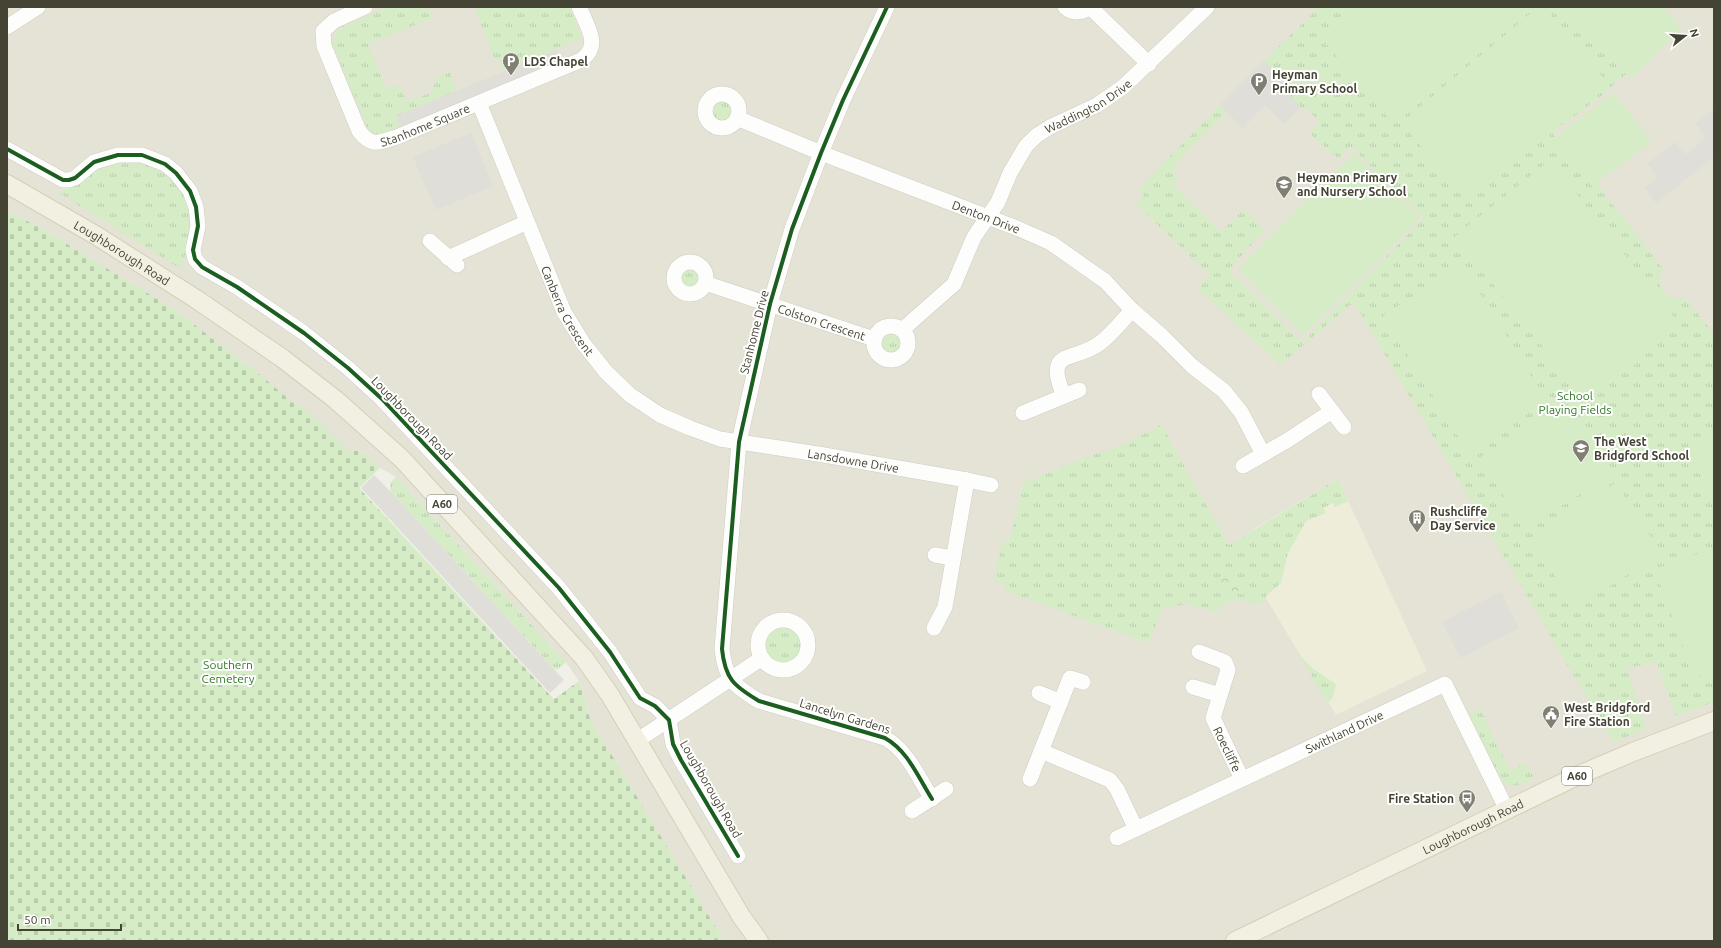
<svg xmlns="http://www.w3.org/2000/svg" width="1721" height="948" font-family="Ubuntu,sans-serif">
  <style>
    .residential { fill: #e4e3d5 }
    .education { fill: #eeedd9 }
    .grass { fill: url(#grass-tufts) }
    .forest { fill: url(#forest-crowns) }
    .cemetery { fill: url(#cemetery-stones) }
    .pitch { fill: #d5ecc6 }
    .parking { fill: #dfded8 }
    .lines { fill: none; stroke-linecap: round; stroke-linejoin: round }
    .minor-casing { stroke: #cecdc6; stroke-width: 16 }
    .major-casing { stroke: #d3d1b4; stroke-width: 20 }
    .minor { stroke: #fdfdfc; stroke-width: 15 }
    .major { stroke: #f1f0e2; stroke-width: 18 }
    .cycleway-casing { stroke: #fff; stroke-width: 6 }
    .cycleway { stroke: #1b5e20; stroke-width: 4 }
    .labels { text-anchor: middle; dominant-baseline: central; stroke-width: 4; stroke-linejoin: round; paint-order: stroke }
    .shield { fill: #fff; stroke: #7d7b71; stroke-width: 1 }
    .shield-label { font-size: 11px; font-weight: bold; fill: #454334 }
    .poi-label { font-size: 12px; font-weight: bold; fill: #454334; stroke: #fff; text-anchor: start }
    .street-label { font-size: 12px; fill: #454334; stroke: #fff }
    .park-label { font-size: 12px; fill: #317925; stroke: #fff }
  </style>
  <defs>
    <pattern id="grass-tufts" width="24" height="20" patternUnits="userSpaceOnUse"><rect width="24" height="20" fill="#d5ecc6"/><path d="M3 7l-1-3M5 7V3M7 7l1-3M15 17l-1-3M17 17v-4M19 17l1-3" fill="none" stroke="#b8ccab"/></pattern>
    <pattern id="forest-crowns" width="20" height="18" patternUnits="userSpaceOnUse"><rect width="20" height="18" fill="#d5ecc6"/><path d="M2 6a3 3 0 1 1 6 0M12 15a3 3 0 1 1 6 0" fill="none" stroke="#b8ccab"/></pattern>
    <pattern id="cemetery-stones" width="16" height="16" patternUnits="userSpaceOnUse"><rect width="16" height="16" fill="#d5ecc6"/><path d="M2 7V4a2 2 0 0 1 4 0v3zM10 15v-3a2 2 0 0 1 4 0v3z" fill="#b8ccab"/></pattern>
  </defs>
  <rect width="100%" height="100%" fill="#f0efe8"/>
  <!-- residential -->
  <path class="residential" d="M7,7H1714V941H724L590,719L581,684L566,662L396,477L380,468L363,452L349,451L289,437L277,389L264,378L175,310L39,227L7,211Z"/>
  <!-- education -->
  <path class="education" d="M1338,479L1427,671L1336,715L1266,598L1252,530Z"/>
  <!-- grass -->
  <path class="grass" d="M388,7H428L432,18L368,44L386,89L400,84L406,102L431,93L438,76L450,72L456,91L396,116L400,126L375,136L367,127L332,43L339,28Z
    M474,7H569L582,38L502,70L498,59L494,58Z
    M1319,7H1559L1626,74L1611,87L1609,90L1552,133L1592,186L1596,183L1663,269C1654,289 1665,301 1685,298L1714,334V702L1676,716L1657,662L1627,668L1646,729L1613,742L1355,304L1350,305L1280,365L1198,289L1210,275L1136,204L1144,196L1138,190L1220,105L1227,112L1186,152L1175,166V174L1180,178L1173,185L1221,232L1244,209L1265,230L1228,270L1302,342L1424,218L1350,146L1339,159L1309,133L1320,122L1305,107L1303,109L1285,91L1290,86L1264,61Z
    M710 111a12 12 0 1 1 24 0a12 12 0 1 1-24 0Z
    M120,161C133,161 146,161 157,166C177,174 192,200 192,221C192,237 185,254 181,269L59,193L103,165Z
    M680 278a10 10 0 1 1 20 0a10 10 0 1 1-20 0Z
    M880 343a11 11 0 1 1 22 0a11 11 0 1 1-22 0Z
    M1161,425L1229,545L1338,479L1348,501L1334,507L1333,503L1323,508L1326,513L1306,521L1288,553L1281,583L1266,596V598L1260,605L1234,599L1224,604L1216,612L1186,604L1162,609L1149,643L1005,591L1006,585L994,581L1002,541L1009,542L1024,482L1029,481L1081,459L1120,446Z
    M396,477L566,662L558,669H554L391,492L390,483Z
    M764 645a19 19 0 1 1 38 0a19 19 0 1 1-38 0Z
    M1298,653L1312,668L1336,684L1333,698L1327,703Z
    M1480,708L1510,771L1526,763L1534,778C1518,785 1513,791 1499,778L1469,714Z"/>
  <!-- forest -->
  <path class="forest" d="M1224,571L1245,593L1243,595L1217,585Z"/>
  <!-- cemetery -->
  <path class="cemetery" d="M7,211L39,227L175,310L264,378L299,408L301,405L349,451C365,449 369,458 380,468L359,488L549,694L554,699L579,681L581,684L590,719L724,941H7Z"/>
  <!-- pitch -->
  <path class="pitch" d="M1364,7H1522L1389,119L1324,41Z
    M1538,7H1544L1605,80L1465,198L1401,123Z
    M1559,7H1663L1682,27L1631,79Z
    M1614,93L1651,142L1592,186L1555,137Z
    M1354,153L1420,218L1303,335L1238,269Z
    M1550,160L1677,321L1636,354L1641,360L1628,370L1622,363L1582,396L1455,236Z
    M1463,266L1547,402L1467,451L1383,315Z
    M1566,403L1612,474L1525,529L1479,458Z
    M1714,439V511L1690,447Z
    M1616,483L1661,553L1576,608L1530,538Z
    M1714,548V671L1694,678L1655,569Z"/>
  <!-- parking -->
  <path class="parking" d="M556,50L561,62L400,127L396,116Z
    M1264,61L1290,86L1285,91L1301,107L1284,124L1265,105L1243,128L1220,105Z
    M1713,109L1714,157L1656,203L1645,188L1658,178L1647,164L1675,142L1685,155L1706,138L1695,124Z
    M471,133L493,186L436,210L413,157Z
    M374,475L391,492L564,680L550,693L361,488Z
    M1501,592L1519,628L1460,658L1442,622Z"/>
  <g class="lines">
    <!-- minor casing -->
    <g class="minor-casing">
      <g id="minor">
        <path id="s1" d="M365,7L334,21L323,31L324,46L359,131C372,148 379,142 397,137L581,60C602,46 587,26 579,7"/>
        <path d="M887,7L843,100L821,153L792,229L770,304L739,442L722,649C725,679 734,686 759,701L885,738C908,751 918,777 932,799"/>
        <path d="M1065,7C1073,14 1082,13 1090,7"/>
        <path d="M1090,7L1149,64"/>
        <path d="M7,27L38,7"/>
        <circle cx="722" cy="111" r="17"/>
        <path id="s2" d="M479,103L564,312L583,343L606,372L630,395L660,415L690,428L720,439L824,455L967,480L945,607L934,628"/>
        <path id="s3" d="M737,118L821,153L1019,229L1051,243L1105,281L1132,310L1162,336L1192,366L1224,391L1241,412L1263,454"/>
        <path d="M7,149L63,180H69L75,178L94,162L118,155H142L165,164L176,173L190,191L196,207L198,226L193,250L195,259L202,267L237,287L304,333L348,368L382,399L559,588L610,652L640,698L655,706L669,720L673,744L681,760L738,856"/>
        <path d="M430,241L457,265"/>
        <path d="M448,258L527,222"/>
        <circle cx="690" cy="278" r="16"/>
        <path id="s4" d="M705,283L874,339"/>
        <circle cx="891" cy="343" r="17"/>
        <path id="s5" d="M902,330L954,284L974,237L998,202L1010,173L1026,146L1036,136L1050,127L1097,105L1123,87L1207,7"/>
        <path d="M1319,394L1344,427"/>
        <path d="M1064,396C1043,347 1074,363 1100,343C1112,334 1122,321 1132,310"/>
        <path d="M1023,413L1079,390"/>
        <path d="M1243,466L1288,440L1332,411"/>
        <path d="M967,480L991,485"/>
        <path d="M935,555L953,558"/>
        <circle cx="783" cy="645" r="25"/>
        <path id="s6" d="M1199,652L1225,662L1228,670L1213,718L1242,779"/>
        <path d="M1193,687L1220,695"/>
        <path d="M1039,693L1061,702"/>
        <path d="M638,740L762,658"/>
        <path d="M1041,751L1110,780L1117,789L1136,829"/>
        <path d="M1030,779L1070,678L1083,682"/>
        <path d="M912,811L946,789"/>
        <path id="s7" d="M1117,838L1445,684L1507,810"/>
      </g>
    </g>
    <!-- major casing -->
    <g class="major-casing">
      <g id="major">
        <path id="s8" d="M7,184L97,236L196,299L282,358L336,400L402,459L584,658L610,695L741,916L759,941"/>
        <path id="s9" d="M1235,941L1579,775L1633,752L1714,721"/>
      </g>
    </g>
    <!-- minor -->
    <use href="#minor" class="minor"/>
    <!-- major -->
    <use href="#major" class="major"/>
    <!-- cycleway casing -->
    <g class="cycleway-casing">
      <path id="cycleway" d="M887,7L843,100L821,153L792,229L770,304L739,442L722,649C725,679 734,686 759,701L885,738C908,751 918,777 932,799
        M7,149L63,180H69L75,178L94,162L118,155H142L165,164L176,173L190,191L196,207L198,226L193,250L195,259L202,267L237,287L304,333L348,368L382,399L559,588L610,652L640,698L655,706L669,720L673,744L681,760L738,856"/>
    </g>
    <!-- cycleway -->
    <use href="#cycleway" class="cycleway"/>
  </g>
  <!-- icons -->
  <defs>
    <g id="parking-pin" transform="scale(0.9)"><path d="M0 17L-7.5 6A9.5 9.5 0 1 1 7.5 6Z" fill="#817f73" stroke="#fff"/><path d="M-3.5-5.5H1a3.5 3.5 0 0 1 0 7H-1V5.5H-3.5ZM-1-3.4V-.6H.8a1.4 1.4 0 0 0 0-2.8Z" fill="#fff"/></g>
    <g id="school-pin" transform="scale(0.9)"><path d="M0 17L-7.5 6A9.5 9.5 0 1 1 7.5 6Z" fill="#817f73" stroke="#fff"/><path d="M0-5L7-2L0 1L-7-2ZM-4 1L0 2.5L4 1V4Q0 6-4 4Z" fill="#fff"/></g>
    <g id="building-pin" transform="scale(0.9)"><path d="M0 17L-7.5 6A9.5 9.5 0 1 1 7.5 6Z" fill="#817f73" stroke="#fff"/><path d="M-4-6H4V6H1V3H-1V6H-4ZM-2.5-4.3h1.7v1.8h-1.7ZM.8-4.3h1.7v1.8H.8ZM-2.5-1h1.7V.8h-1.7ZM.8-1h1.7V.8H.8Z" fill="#fff"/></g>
    <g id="civic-pin" transform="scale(0.9)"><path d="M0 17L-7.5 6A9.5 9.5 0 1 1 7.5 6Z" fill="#817f73" stroke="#fff"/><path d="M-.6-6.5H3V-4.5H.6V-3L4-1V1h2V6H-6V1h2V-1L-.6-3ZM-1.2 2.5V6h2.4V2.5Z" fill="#fff"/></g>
    <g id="bus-pin" transform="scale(0.9)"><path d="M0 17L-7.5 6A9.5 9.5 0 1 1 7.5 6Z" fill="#817f73" stroke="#fff"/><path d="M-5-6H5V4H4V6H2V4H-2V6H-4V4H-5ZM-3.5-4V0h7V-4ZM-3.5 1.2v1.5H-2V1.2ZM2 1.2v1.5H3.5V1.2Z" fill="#fff"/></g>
  </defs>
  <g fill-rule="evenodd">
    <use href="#parking-pin" x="511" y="61"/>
    <use href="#parking-pin" x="1259" y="81"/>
    <use href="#school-pin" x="1284" y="184"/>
    <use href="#school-pin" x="1581" y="448"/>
    <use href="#building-pin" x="1417" y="518"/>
    <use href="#civic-pin" x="1551" y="714"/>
    <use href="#bus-pin" x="1467" y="798"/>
  </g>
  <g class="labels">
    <!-- shield labels -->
    <g class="shield">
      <rect x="427" y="495" width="30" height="18" rx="3"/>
      <rect x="1562" y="767" width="30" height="18" rx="3"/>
    </g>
    <g class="shield-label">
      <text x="442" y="504">A60</text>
      <text x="1577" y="776">A60</text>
    </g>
    <!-- poi labels -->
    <g class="poi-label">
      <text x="524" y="61">LDS Chapel</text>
      <text x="1272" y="74">Heyman<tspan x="1272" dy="14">Primary School</tspan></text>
      <text x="1297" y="177">Heymann Primary<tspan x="1297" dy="14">and Nursery School</tspan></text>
      <text x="1594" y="441">The West<tspan x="1594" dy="14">Bridgford School</tspan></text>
      <text x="1430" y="511">Rushcliffe<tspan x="1430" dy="14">Day Service</tspan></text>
      <text x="1564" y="707">West Bridgford<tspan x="1564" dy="14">Fire Station</tspan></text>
      <text x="1454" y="798" text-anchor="end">Fire Station</text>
    </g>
    <!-- street labels -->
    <g class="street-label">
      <text stroke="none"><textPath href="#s5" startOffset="300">Waddington Drive</textPath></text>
      <text stroke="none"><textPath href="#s1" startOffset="229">Stanhome Square</textPath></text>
      <text stroke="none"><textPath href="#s3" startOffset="268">Denton Drive</textPath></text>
      <text stroke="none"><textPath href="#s8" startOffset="134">Loughborough Road</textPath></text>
      <text stroke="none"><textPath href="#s2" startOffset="226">Canberra Crescent</textPath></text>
      <text stroke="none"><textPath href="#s4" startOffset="123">Colston Crescent</textPath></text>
      <text transform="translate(754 332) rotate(-76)">Stanhome Drive</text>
      <text transform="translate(412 418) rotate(46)">Loughborough Road</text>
      <text stroke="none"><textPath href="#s2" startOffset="568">Lansdowne Drive</textPath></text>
      <text transform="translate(845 716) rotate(17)">Lancelyn Gardens</text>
      <text stroke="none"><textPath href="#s7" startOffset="251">Swithland Drive</textPath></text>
      <text stroke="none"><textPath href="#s6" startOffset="121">Roecliffe</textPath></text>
      <text transform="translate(711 789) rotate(60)">Loughborough Road</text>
      <text stroke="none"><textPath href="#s9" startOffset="264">Loughborough Road</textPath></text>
    </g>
    <!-- park labels -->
    <g class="park-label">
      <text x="1575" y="395">School<tspan x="1575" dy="14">Playing Fields</tspan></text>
      <text x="228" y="664">Southern<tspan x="228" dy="14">Cemetery</tspan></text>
    </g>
  </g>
  <!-- border -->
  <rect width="1721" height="948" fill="none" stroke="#454334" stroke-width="16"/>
  <!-- north arrow -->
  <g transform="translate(1685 36) rotate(73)" stroke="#ffffff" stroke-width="3" paint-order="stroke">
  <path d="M0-3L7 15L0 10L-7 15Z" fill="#454334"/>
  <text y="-6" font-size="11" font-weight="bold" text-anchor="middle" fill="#454334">N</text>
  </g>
  <!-- scale -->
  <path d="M18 924v6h103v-6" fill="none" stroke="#454334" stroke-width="2"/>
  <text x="24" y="924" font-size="12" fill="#454334" stroke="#ffffff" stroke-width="3" paint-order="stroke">50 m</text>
</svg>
